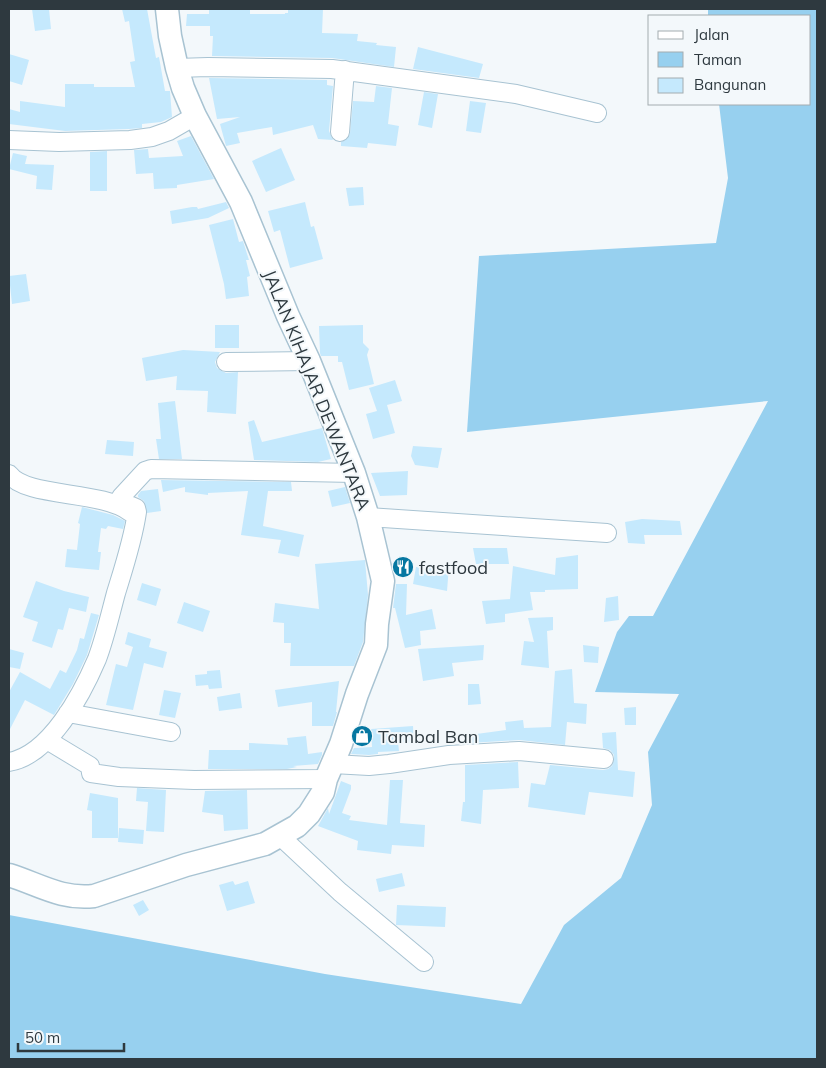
<svg xmlns="http://www.w3.org/2000/svg" width="826" height="1068" font-family="Mulish,sans-serif">
  <style>
    .green { fill: #97d0ef }
    .building { fill: #c5e9fd }
    .lines { fill: none; stroke-linecap: round; stroke-linejoin: round }
    .minor-casing { stroke: #a8c3d2; stroke-width: 20 }
    .major-casing { stroke: #a8c3d2; stroke-width: 25 }
    .minor { stroke: #fff; stroke-width: 18 }
    .major { stroke: #fff; stroke-width: 22 }
    .labels { text-anchor: middle; dominant-baseline: central; stroke-width: 4; stroke-linejoin: round; paint-order: stroke }
    .street-label { font-size: 18px; fill: #2e393f; stroke: #f3f8fb }
    .poi-label { font-size: 18px; fill: #2e393f; stroke: #f3f8fb; text-anchor: start }
  </style>
  <rect width="100%" height="100%" fill="#f3f8fb"/>
  <!-- green -->
  <path class="green" d="M708,9H817V1059H9V915L325,974L521,1004L564,925L621,878L652,805L648,752L679,694L595,692L617,632L629,616H653L768,401L467,432L479,256L716,243L728,178L719,104H810V16H708Z"/>
  <!-- building -->
  <path class="building" d="M32,9H49L51,29L35,31Z
    M122,9H147L156,58L159,57L165,91H170L172,117L161,122L142,124V128L129,129L65,131L9,124V109L20,112V101L65,107V84H94V87H135L130,62L135,61L129,21L125,22Z
    M209,9H250V14H285V13H288V9H323L322,33L358,34L357,41L377,43L376,45L396,47L394,67L332,58L212,56L213,36H210V26H186L187,14H209Z
    M418,47L483,64L479,78L413,69Z
    M9,54L29,60L22,85L9,81Z
    M209,78L327,80V85L333,86L329,131L333,140L318,139L313,125L273,135L272,127L237,133L240,143L226,146L220,124L240,117L217,119Z
    M376,86L392,88L388,124L399,126L396,146L368,143L367,148L341,146V142L348,138L350,133L353,101L374,102Z
    M424,92L438,94L432,128L418,125Z
    M470,101L486,103L481,133L466,131Z
    M191,136L214,179L177,185V188L154,189L153,173L136,174L134,150L148,149L149,158L183,156L177,141Z
    M281,148L295,180L266,192L252,161Z
    M107,151V191H90V152Z
    M13,153L27,156L25,164L54,165L52,190L36,189L37,176L9,169Z
    M363,187L364,205L349,206L346,188Z
    M226,202L229,208L208,218L172,224L170,211L192,207H197L198,209Z
    M305,202L311,227L314,226L323,259L290,268L280,230L274,232L268,211Z
    M233,219L239,242L243,241L249,260H246L250,276L247,277L249,296L226,299L224,284L209,225Z
    M26,274L30,301L12,304L9,276Z
    M215,325H239V348H215Z
    M363,325V343L369,349L367,355L374,384L349,390L342,362H338V356H321L320,353L319,326Z
    M183,350L220,352L215,362L217,368L226,373L238,372L236,414L207,412L208,391L176,390L177,376L146,381L142,358Z
    M395,380L402,401L387,405L395,433L373,439L366,414L377,411L369,388Z
    M175,401L182,459H159L156,439H161L158,403Z
    M254,420L262,442L322,428L331,459L318,462L254,460L248,422Z
    M107,440L134,442L133,456L105,454Z
    M413,446L442,448L438,468L415,465L411,456Z
    M408,471L407,495L380,496L371,473Z
    M161,480L291,482L292,491H268L263,526L304,535L299,557L278,553L281,540L241,535L248,491L208,493V495L185,492V487L163,492Z
    M345,487L350,503L332,507L328,491Z
    M158,489L161,511L147,513L144,501L138,497V495L141,491Z
    M82,507L113,515L125,521L123,529L108,526L106,529L101,528L98,552H101L99,570L65,567L67,549L77,550L80,524L78,523Z
    M642,519L680,521L682,535H644L645,544L628,543L625,522Z
    M473,548H507L509,564H476Z
    M578,555V589L545,590V592H530L533,610L505,614V622L486,624L482,601L510,599L513,566L555,575L556,558Z
    M365,560L368,595L363,642L354,666H290L291,643H284V623L273,622L275,603L319,609L315,564Z
    M449,566L447,591L413,584L416,567Z
    M36,581L64,591L89,597L86,612L69,608L63,630L58,629L52,648L32,641L38,622L23,617Z
    M142,583L161,589L156,606L137,600Z
    M396,584H407L406,615L432,609L436,629L420,631L421,645L405,648L395,608H393Z
    M618,596L619,620L604,622L606,598Z
    M184,602L210,611L203,632L177,623Z
    M91,613L99,615L87,655L73,684L54,715L25,700L9,731V692L20,672L50,689L60,670L66,673L77,650L80,638L84,639Z
    M553,617V630L547,631L549,668L521,665L524,641L534,642L528,618Z
    M128,632L151,639L149,647L167,652L163,668L144,663L133,710L106,705L116,664L127,667L133,647L125,644Z
    M484,645L483,660L452,663L454,676L423,681L418,649Z
    M583,645L599,647L598,663L584,662Z
    M9,649L24,653L20,669L9,667Z
    M572,669L574,703L587,704L586,724L567,722L565,745L519,740L470,743L469,735L506,730L505,722L523,720L524,728L551,727L555,671Z
    M220,670L222,688L209,689L208,685L196,686L195,675L207,674V671Z
    M339,681L336,712H337L333,726H312V702L278,707L275,690Z
    M468,684H479L481,704L468,705Z
    M164,690L181,693L175,718L159,715Z
    M240,693L242,708L219,711L217,697Z
    M636,707V725H625L624,708Z
    M413,726L414,742H398L399,751L378,752V754L369,755L351,754L354,748L372,747L371,729Z
    M616,732L618,770L635,772L633,797L589,792L585,815L528,807L531,783L545,785L550,765L603,770L608,769L612,766L614,760V755L610,750L603,748L602,733Z
    M306,736L308,754L322,752V755L318,764L293,766L297,767L287,769H208L209,750H249V743L288,745L287,738Z
    M518,762L519,788L483,790L481,824L461,821L463,802H465V765Z
    M390,780H403L400,823L425,825L424,847L392,845L391,854L357,850L358,841L318,826L328,808L329,814L341,781L351,785V789L342,813L351,816L349,820L387,825Z
    M137,788L166,790L164,832L146,831L148,802L136,801Z
    M247,790L248,829L224,831L223,815L202,812L205,791Z
    M90,793L118,798V838H92V811L87,810Z
    M119,828L144,830L143,844L118,842Z
    M402,873L405,886L379,892L376,879Z
    M233,881L235,885L248,881L255,903L227,911L219,885Z
    M143,900L149,910L139,916L133,905Z
    M397,905L446,907L445,927L396,925Z"/>
  <g class="lines">
    <!-- minor casing -->
    <g class="minor-casing">
      <path id="minor" d="M177,68L208,67L332,69L516,94L597,113
        M340,132L345,70
        M9,140L59,142L130,140L152,137L169,131L195,116
        M226,362L309,361
        M9,474C26,498 101,490 130,512
        M368,517L607,533
        M68,713L171,732
        M47,740L90,766L91,773L119,777L194,780L326,779
        M9,762C50,755 82,694 97,659C105,638 110,615 116,593C124,567 133,540 137,512L136,508L122,502L121,497L145,471L151,469L354,473
        M333,764L369,766L389,764L449,755L519,751L604,759
        M280,836L340,892L424,962"/>
    </g>
    <!-- major casing -->
    <g class="major-casing">
      <path id="major" d="M9,875C38,884 62,900 94,896L186,865L265,844L297,826L309,814L323,792L326,779L341,744L357,694L376,645L377,624L383,581L368,517L354,473L309,361L288,316L241,202L195,116L183,88L177,68L170,36L167,9"/>
    </g>
    <!-- minor -->
    <use href="#minor" class="minor"/>
    <!-- major -->
    <use href="#major" class="major"/>
  </g>
  <!-- icons -->
  <defs>
    <g id="restaurant-disc" transform="scale(1.125)"><circle r="9.5" fill="#0677a1" stroke="#f3f8fb"/><path d="M-5-6h1v4h1v-4h1v4h1v-4h1v5L-1.5 .5V6h-2V.5L-5-1ZM5-6V6H3V1.5H1.5Q1.5-4 5-6Z" fill="#fff"/></g>
    <g id="shop-disc" transform="scale(1.125)"><circle r="9.5" fill="#0677a1" stroke="#f3f8fb"/><path d="M-5-2.5h2.3a2.7 3.5 0 0 1 5.4 0H5L5.5 6h-11ZM-1.5-2.5h3a1.5 2.3 0 0 0-3 0Z" fill="#fff"/></g>
  </defs>
  <g fill-rule="evenodd">
    <use href="#restaurant-disc" x="403" y="567"/>
    <use href="#shop-disc" x="362" y="736"/>
  </g>
  <g class="labels">
    <!-- street labels -->
    <g class="street-label">
      <text transform="translate(317 390) rotate(68)">JALAN KIHAJAR DEWANTARA</text>
    </g>
    <!-- poi labels -->
    <g class="poi-label">
      <text x="419" y="567">fastfood</text>
      <text x="378" y="736">Tambal Ban</text>
    </g>
  </g>
  <!-- border -->
  <rect width="826" height="1068" fill="none" stroke="#2e393f" stroke-width="20"/>
  <!-- legend -->
  <rect x="648" y="15" width="162" height="90" fill="#f3f8fb" stroke="#a4acb0"/>
  <rect x="658" y="31" width="25" height="8" fill="#ffffff" stroke="#a4acb0"/>
  <text x="694" y="40" font-size="15" fill="#2e393f">Jalan</text>
  <rect x="658" y="52" width="25" height="15" fill="#97d0ef" stroke="#a4acb0"/>
  <text x="694" y="65" font-size="15" fill="#2e393f">Taman</text>
  <rect x="658" y="78" width="25" height="15" fill="#c5e9fd" stroke="#a4acb0"/>
  <text x="694" y="90" font-size="15" fill="#2e393f">Bangunan</text>
  <!-- scale -->
  <path d="M18 1043v8h106v-8" fill="none" stroke="#2e393f" stroke-width="2.5"/>
  <text x="25" y="1043" font-size="15" fill="#2e393f" stroke="#f3f8fb" stroke-width="4" paint-order="stroke">50 m</text>
</svg>
